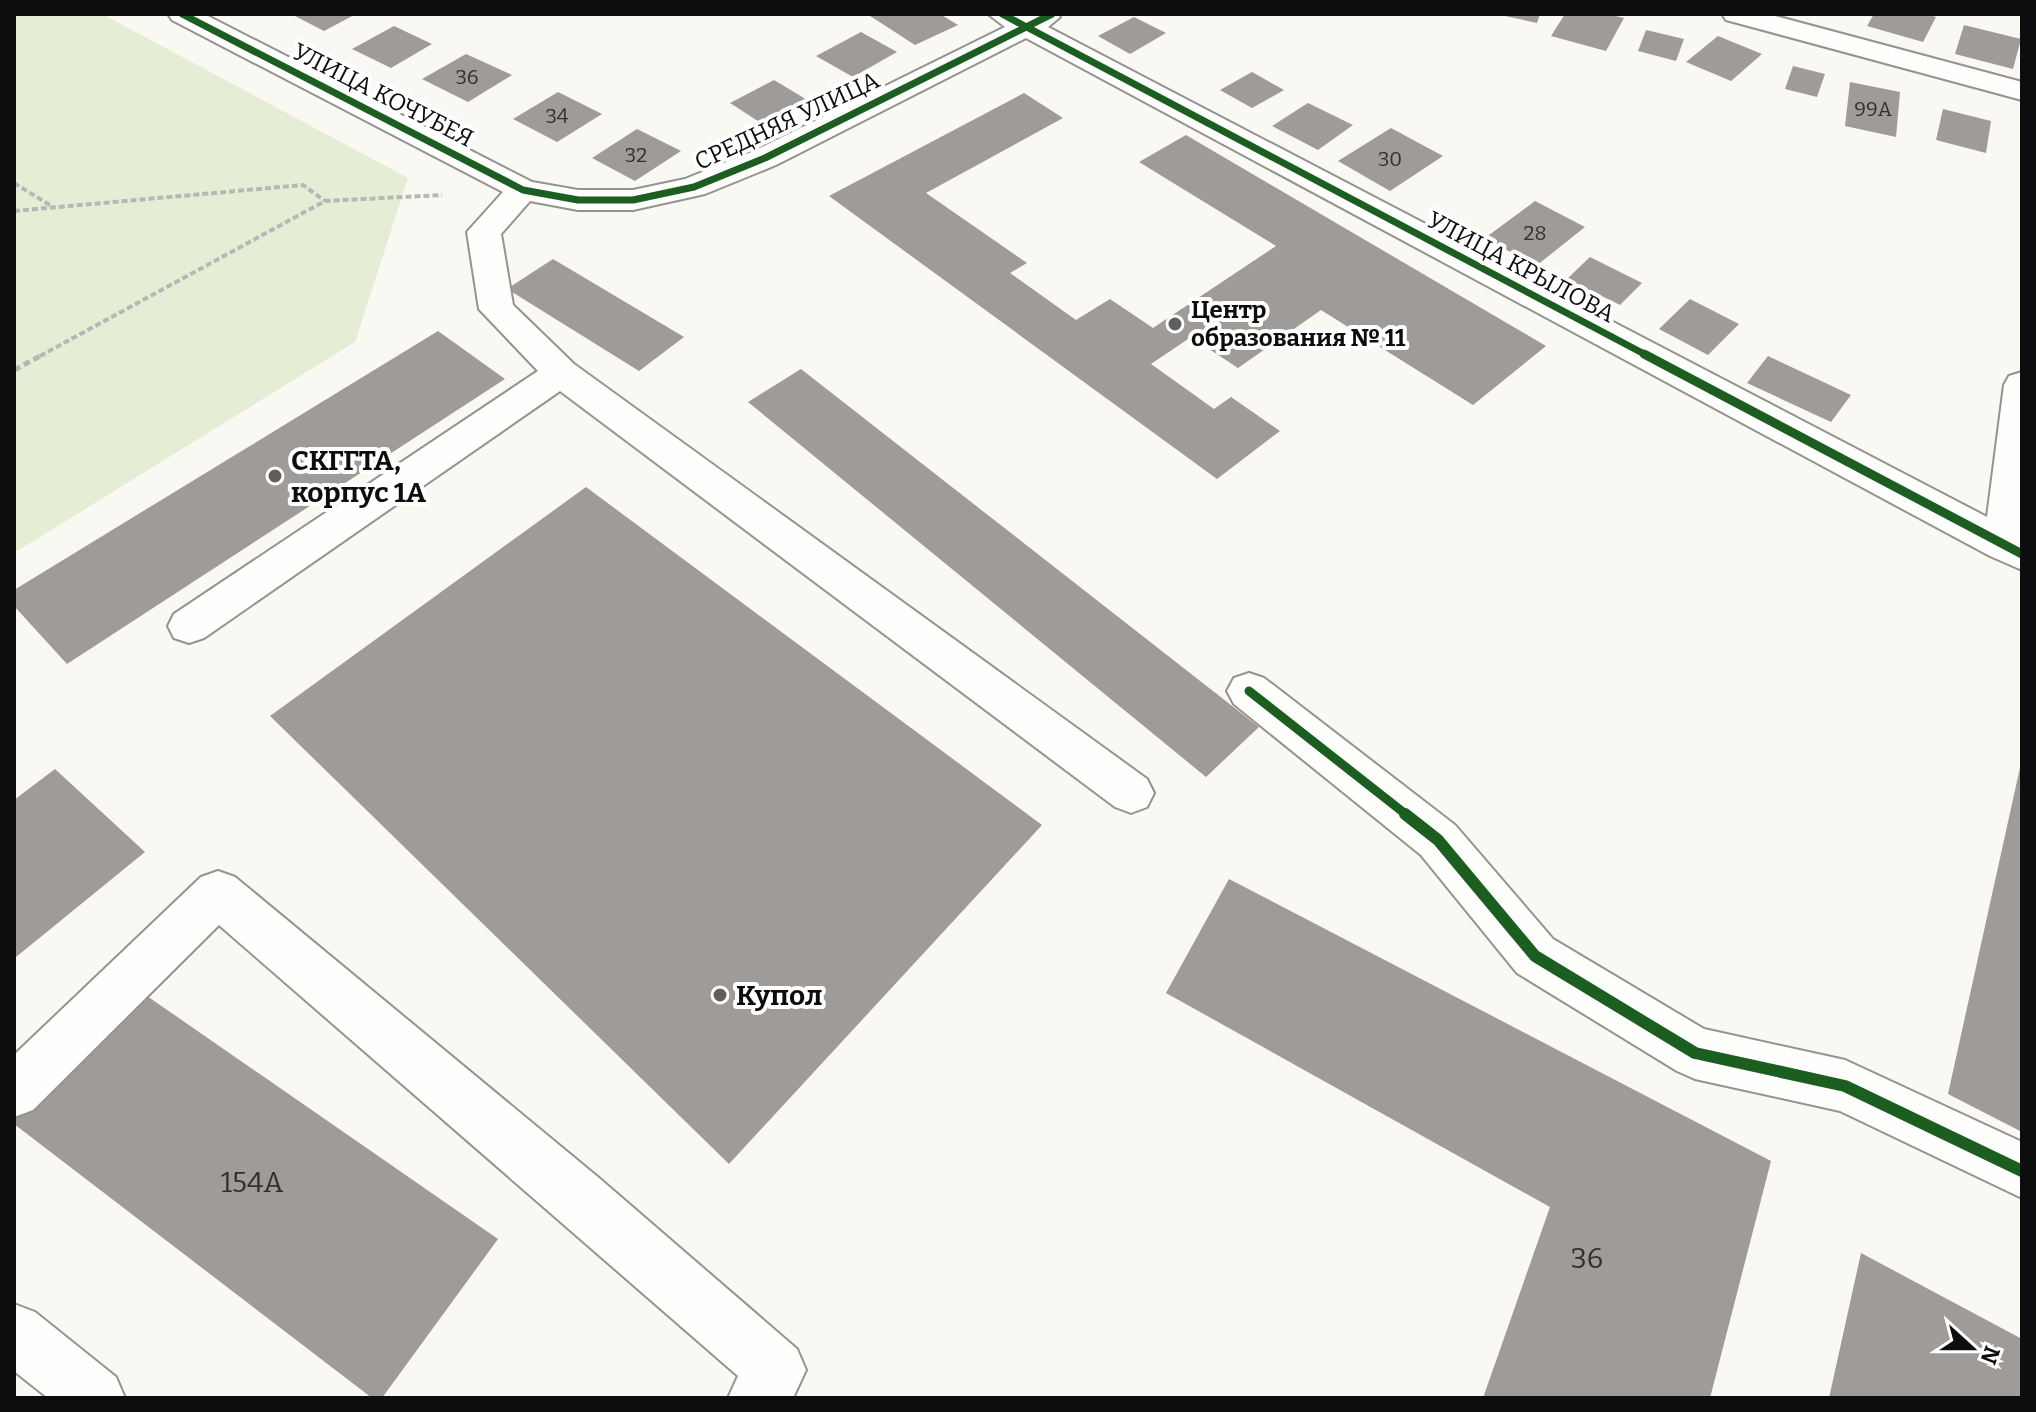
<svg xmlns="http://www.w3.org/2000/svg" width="2036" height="1412" font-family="Bitter,serif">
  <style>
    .green { fill: #e5edd4 }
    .building { fill: #9e9b98 }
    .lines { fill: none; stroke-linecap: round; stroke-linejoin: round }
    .minor-casing { stroke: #949390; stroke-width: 4 }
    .path-far1 { stroke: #b8b7b6; stroke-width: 4; stroke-dasharray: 6 3; stroke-linecap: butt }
    .path { stroke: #b8b7b6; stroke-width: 5; stroke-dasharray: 7 4; stroke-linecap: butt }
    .minor { fill: #fefefd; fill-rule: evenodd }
    .cycleway-far2-casing { stroke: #fff; stroke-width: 11 }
    .cycleway-far1-casing { stroke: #fff; stroke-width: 14 }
    .cycleway-casing { stroke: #fff; stroke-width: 17 }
    .cycleway-far2 { stroke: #1b5e20; stroke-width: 7 }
    .cycleway-far1 { stroke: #1b5e20; stroke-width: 9 }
    .cycleway { stroke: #1b5e20; stroke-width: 12 }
    .poi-dot { fill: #605f5d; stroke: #fff; stroke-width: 3 }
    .labels { text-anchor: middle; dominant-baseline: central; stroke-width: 8; stroke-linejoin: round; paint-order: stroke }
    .far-number-label { font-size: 20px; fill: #313030 }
    .far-street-label { font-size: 24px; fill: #0d0d0d; stroke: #fff }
    .far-poi-label { font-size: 24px; font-weight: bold; fill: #0d0d0d; stroke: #fff; text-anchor: start }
    .poi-label { font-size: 28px; font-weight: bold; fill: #0d0d0d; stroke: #fff; text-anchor: start }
    .near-number-label { font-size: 28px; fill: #313030 }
  </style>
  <rect width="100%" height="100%" fill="#faf8f2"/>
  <!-- green -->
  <path class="green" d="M14,14H102L408,178L355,342L14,553Z"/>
  <!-- building -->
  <path class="building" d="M291,14H356L324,31Z
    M867,14H940L958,25L915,45Z
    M1496,14H1540L1537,23Z
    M1565,14H1607L1624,18L1606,51L1551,36Z
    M1874,14H1925L1936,17L1923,42L1867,26Z
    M1134,17L1166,33L1130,54L1098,36Z
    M1964,25L2021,39L2013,69L1955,54Z
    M394,26L432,44L391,68L352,49Z
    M1646,30L1684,39L1676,61L1638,51Z
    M861,32L897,52L853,77L816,56Z
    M1718,36L1762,54L1731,81L1686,62Z
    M466,54L512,75L468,102L422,79Z
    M1793,66L1825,74L1817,97L1785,89Z
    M1252,72L1284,90L1252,108L1220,90Z
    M774,80L809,101L764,125L730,103Z
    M1850,82L1900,92L1896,137L1845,126Z
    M558,92L602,114L557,142L513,119Z
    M1024,93L1063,118L926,193L1027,263L1010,273L1076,320L1110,299L1153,328L1276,246L1139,162L1186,135L1546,346L1473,405L1321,310L1238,368L1191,337L1151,364L1214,409L1231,397L1280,431L1217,479L829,196Z
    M1308,103L1353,125L1318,150L1272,126Z
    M1943,109L1991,121L1986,153L1936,140Z
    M1391,128L1443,156L1390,191L1338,161Z
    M637,129L681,151L635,181L592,158Z
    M1535,201L1585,227L1536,266L1485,238Z
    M1590,257L1642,283L1620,305L1567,279Z
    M553,259L684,337L639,371L507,289Z
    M1690,299L1739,324L1708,355L1659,329Z
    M438,331L505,379L67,664L14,606V590Z
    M1768,356L1851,395L1831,422L1747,383Z
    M801,369L1259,727L1206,777L748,402Z
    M586,487L1042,825L729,1164L270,716Z
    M2021,763H2022V1132L1948,1094Z
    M55,769L145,852L16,957L14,800Z
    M1229,879L1771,1161L1710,1398H1483L1550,1207L1166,993Z
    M134,987L498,1239L382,1398H372L14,1124V1110Z
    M1861,1253L2022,1339V1398H1829Z"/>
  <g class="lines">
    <!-- minor casing -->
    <g class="minor-casing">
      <path id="minor" d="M168,14H204L532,182L578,190H633L685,179L754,151L1005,27L988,14H1058L1060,17L1048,27L1987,517L2004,385L2009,376L2022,372V570L1990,556L1026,38L776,165L705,194L633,210H578L530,201L501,234L513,305L574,364L1147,779L1154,793L1147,807L1131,813L1115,807L560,391L204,638L189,643L174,638L168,626L174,614L538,371L479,309L467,232L503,192L172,20Z
        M1722,14H1768L2022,82V100L1726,20Z
        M1249,673L1264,678L1455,825L1553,939L1704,1029L1845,1060L2022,1142V1198L1840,1111L1695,1079L1677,1071L1517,973L1421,855L1234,704L1227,691L1234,678Z
        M218,871L235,877L599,1178L797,1349L806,1370L793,1398H728L738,1376L219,925L33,1110L14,1117V1055L201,877Z
        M14,1304L35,1312L116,1377L125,1398H48L14,1371Z"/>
    </g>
    <!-- path-far1 -->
    <path class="path-far1" d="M14,183L53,207
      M14,211L303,185L325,201
      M40,356L325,201L442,195"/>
    <!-- path -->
    <path class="path" d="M14,370L44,354"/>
    <!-- minor -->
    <use href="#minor" class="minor"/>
    <!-- cycleway-far2 casing -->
    <g class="cycleway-far2-casing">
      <path id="cycleway-far2" d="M182,14L523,190L578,200H633L694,187L765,158L1052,14
        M1002,14L1648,356"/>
    </g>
    <!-- cycleway-far1 casing -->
    <g class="cycleway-far1-casing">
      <path id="cycleway-far1" d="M1644,354L2022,554
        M1249,691L1408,816"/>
    </g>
    <!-- cycleway casing -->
    <g class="cycleway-casing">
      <path id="cycleway" d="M1405,814L1438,840L1535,956L1695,1053L1845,1086L2022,1171"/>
    </g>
    <!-- cycleway-far2 -->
    <use href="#cycleway-far2" class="cycleway-far2"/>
    <!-- cycleway-far1 -->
    <use href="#cycleway-far1" class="cycleway-far1"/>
    <!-- cycleway -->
    <use href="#cycleway" class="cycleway"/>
  </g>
  <!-- markers -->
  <g class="poi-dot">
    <circle cx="1175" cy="324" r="8"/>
    <circle cx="275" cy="476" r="8"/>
    <circle cx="720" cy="995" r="8"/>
  </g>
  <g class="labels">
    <!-- far-number labels -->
    <g class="far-number-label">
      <text x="467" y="77">36</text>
      <text x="1873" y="109">99А</text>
      <text x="557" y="116">34</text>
      <text x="636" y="155">32</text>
      <text x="1390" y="159">30</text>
      <text x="1535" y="233">28</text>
    </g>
    <!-- far-street labels -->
    <g class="far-street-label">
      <text transform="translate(383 95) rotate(27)">УЛИЦА КОЧУБЕЯ</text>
      <text transform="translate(787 121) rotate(-25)">СРЕДНЯЯ УЛИЦА</text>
      <text transform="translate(1521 267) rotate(28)">УЛИЦА КРЫЛОВА</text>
    </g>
    <!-- far-poi labels -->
    <g class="far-poi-label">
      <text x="1191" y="310">Центр<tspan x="1191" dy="28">образования № 11</tspan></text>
    </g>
    <!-- poi labels -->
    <g class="poi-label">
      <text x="291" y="460">СКГГТА,<tspan x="291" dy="32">корпус 1А</tspan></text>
      <text x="736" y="995">Купол</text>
    </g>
    <!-- near-number labels -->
    <g class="near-number-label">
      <text x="252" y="1182">154А</text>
      <text x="1587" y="1258">36</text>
    </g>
  </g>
  <!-- border -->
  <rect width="2036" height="1412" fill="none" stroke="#0d0d0d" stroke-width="32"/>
  <!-- north arrow -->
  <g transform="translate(1972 1348) rotate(111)" stroke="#ffffff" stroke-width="6" paint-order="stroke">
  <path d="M0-6L14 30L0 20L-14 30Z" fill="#0d0d0d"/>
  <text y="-12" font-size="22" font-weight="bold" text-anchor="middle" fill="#0d0d0d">N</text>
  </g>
</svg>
